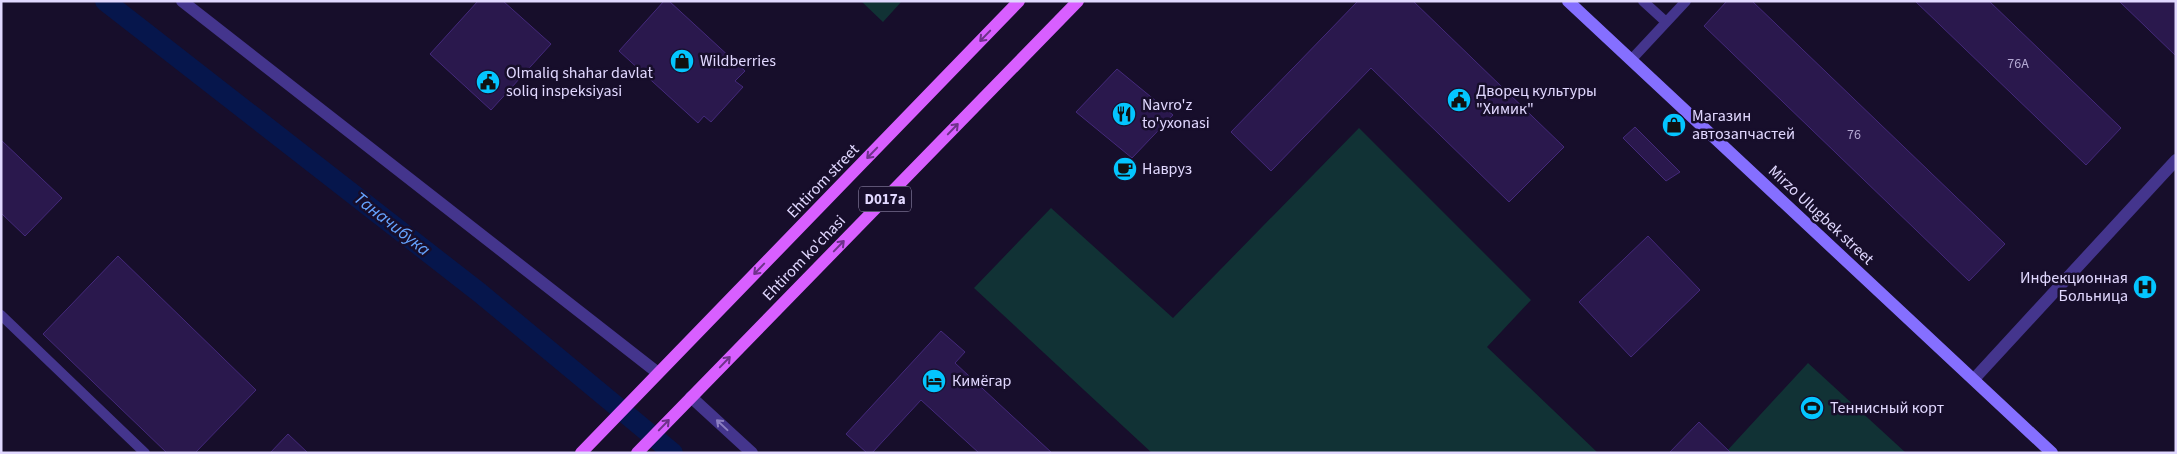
<svg xmlns="http://www.w3.org/2000/svg" width="2177" height="454" font-family="'Source Sans 3',sans-serif">
  <style>
    .green { fill: #113235 }
    .lines { fill: none; stroke-linecap: round; stroke-linejoin: round }
    .canal { stroke: #06164c; stroke-width: 20 }
    .building { fill: #2a184d; stroke: #44297b }
    .service { stroke: #44358d; stroke-width: 10 }
    .minor { stroke: #44358d; stroke-width: 12 }
    .secondary { stroke: #856fff; stroke-width: 12 }
    .primary { stroke: #d85fff; stroke-width: 12 }
    .oneway { stroke: #6e328a }
    .oneway2 { stroke: #8b7ec0 }
    .labels { text-anchor: middle; dominant-baseline: central; stroke-width: 5; stroke-linejoin: round; paint-order: stroke }
    .number-label { font-size: 14px; fill: #b3a8d2 }
    .shield { fill: #170e2b; stroke: #a49bbf; stroke-width: 1 }
    .shield-label { font-size: 15px; font-weight: bold; fill: #e1d8ff }
    .poi-label { font-size: 16px; fill: #e1d8ff; stroke: #170e2b; text-anchor: start }
    .street-label { font-size: 16px; fill: #e1d8ff; stroke: #170e2b }
    .water-label { font-size: 18px; font-style: italic; fill: #66a4ff; stroke: #170e2b }
  </style>
  <rect width="100%" height="100%" fill="#170e2b"/>
  <!-- green -->
  <path class="green" d="M861,1H902L883,22Z
    M1359,128L1531,300L1487,347L1598,453H1152L974,288L1051,208L1173,318Z
    M1808,363L1906,453H1725Z"/>
  <g class="lines">
    <!-- canal -->
    <path class="canal" d="M105,1L480,293L673,453"/>
  </g>
  <!-- building -->
  <path class="building" d="M478,1H503L551,44L491,110L430,54Z
    M664,1H669L745,71L735,81L743,87L711,122L704,116L698,123L619,51Z
    M1358,1H1413L1564,147L1509,202L1371,68L1271,171L1231,132Z
    M1727,1H1752L2005,244L1969,281L1704,26Z
    M1915,1H1989L2121,128L2086,165Z
    M2119,1H2176V56Z
    M1117,69L1173,115L1132,158L1076,112Z
    M1635,127L1680,172L1666,181L1623,138Z
    M1,140L62,198L25,236L1,213Z
    M1648,236L1700,290L1631,357L1579,302Z
    M118,256L256,390L195,453H167L43,334Z
    M941,331L965,352L955,363L1052,453H979L921,400L872,453H867L846,434Z
    M1699,422L1731,453H1669Z
    M288,434L308,453H270Z"/>
  <g class="lines">
    <!-- service -->
    <path class="service" d="M1643,1L1666,22
      M1631,60L1686,1
      M1,315L145,453"/>
    <!-- minor -->
    <path class="minor" d="M182,1L658,373
      M1974,379L2176,160
      M691,397L752,453"/>
    <!-- secondary -->
    <path class="secondary" d="M1568,1L2052,453"/>
    <!-- primary -->
    <path class="primary" d="M581,453L1019,1
      M637,453L1078,1"/>
  </g>
  <!-- one-way arrows -->
  <defs><path id="oneway-shaft" d="M-6 0H5M1.5-3L5.5 0L1.5 3" fill="none" stroke-width="1.6" stroke-linecap="round" stroke-linejoin="round" transform="scale(1.25)"/></defs>
  <g class="oneway">
    <use href="#oneway-shaft" transform="translate(985 36) rotate(134)"/>
    <use href="#oneway-shaft" transform="translate(953 129) rotate(-46)"/>
    <use href="#oneway-shaft" transform="translate(872 153) rotate(134)"/>
    <use href="#oneway-shaft" transform="translate(839 246) rotate(-46)"/>
    <use href="#oneway-shaft" transform="translate(759 269) rotate(134)"/>
    <use href="#oneway-shaft" transform="translate(725 362) rotate(-46)"/>
    <use href="#oneway-shaft" transform="translate(664 425) rotate(-46)"/>
  </g>
  <use class="oneway2" href="#oneway-shaft" transform="translate(722 425) rotate(-137)"/>
  <!-- icons -->
  <defs>
    <g id="shop-disc" transform="scale(1.25)"><circle r="9.5" fill="#04c5ff" stroke="#170e2b"/><path d="M-5-2.5h2.3a2.7 3.5 0 0 1 5.4 0H5L5.5 6h-11ZM-1.5-2.5h3a1.5 2.3 0 0 0-3 0Z" fill="#111"/></g>
    <g id="civic-disc" transform="scale(1.25)"><circle r="9.5" fill="#04c5ff" stroke="#170e2b"/><path d="M-.6-6.5H3V-4.5H.6V-3L4-1V1h2V6H-6V1h2V-1L-.6-3ZM-1.2 2.5V6h2.4V2.5Z" fill="#111"/></g>
    <g id="restaurant-disc" transform="scale(1.25)"><circle r="9.5" fill="#04c5ff" stroke="#170e2b"/><path d="M-5-6h1v4h1v-4h1v4h1v-4h1v5L-1.5 .5V6h-2V.5L-5-1ZM5-6V6H3V1.5H1.5Q1.5-4 5-6Z" fill="#111"/></g>
    <g id="cafe-disc" transform="scale(1.25)"><circle r="9.5" fill="#04c5ff" stroke="#170e2b"/><path d="M-5.5-4.5H6V0H3Q3 3.5 0 3.5H-2.5Q-5.5 3.5-5.5 0ZM3-3.2v2h1.7v-2ZM-6 4.5H4V6H-6Z" fill="#111"/></g>
    <g id="hospital-disc" transform="scale(1.25)"><circle r="9.5" fill="#04c5ff" stroke="#170e2b"/><path d="M-5-5h3v3.5h4V-5h3V5h-3V1.5h-4V5h-3Z" fill="#111"/></g>
    <g id="hotel-disc" transform="scale(1.25)"><circle r="9.5" fill="#04c5ff" stroke="#170e2b"/><path d="M-6-4.5h1.5V1H6V5H4.5V3h-9V5H-6ZM-4 0a1.8 1.8 0 1 1 3.6 0ZM.5 0V-2.5h3Q6-2.5 6 0Z" fill="#111"/></g>
    <g id="stadium-disc" transform="scale(1.25)"><circle r="9.5" fill="#04c5ff" stroke="#170e2b"/><path d="M0-5a6.5 5 0 1 0 0 10a6.5 5 0 1 0 0-10ZM-3.5-1.8h7v3.6h-7Z" fill="#111"/></g>
  </defs>
  <g fill-rule="evenodd">
    <use href="#shop-disc" x="682" y="61"/>
    <use href="#civic-disc" x="488" y="82"/>
    <use href="#civic-disc" x="1459" y="100"/>
    <use href="#restaurant-disc" x="1124" y="114"/>
    <use href="#shop-disc" x="1674" y="125"/>
    <use href="#cafe-disc" x="1125" y="169"/>
    <use href="#hospital-disc" x="2145" y="287"/>
    <use href="#hotel-disc" x="934" y="381"/>
    <use href="#stadium-disc" x="1812" y="408"/>
  </g>
  <g class="labels">
    <!-- number labels -->
    <g class="number-label">
      <text x="2018" y="64">76А</text>
      <text x="1854" y="135">76</text>
    </g>
    <!-- shield labels -->
    <rect class="shield" x="859" y="186.5" width="52" height="25" rx="4"/>
    <g class="shield-label">
      <text x="885" y="199">D017a</text>
    </g>
    <!-- poi labels -->
    <g class="poi-label">
      <text x="700" y="61">Wildberries</text>
      <text x="506" y="73">Olmaliq shahar davlat<tspan x="506" dy="18">soliq inspeksiyasi</tspan></text>
      <text x="1476" y="91">Дворец культуры<tspan x="1476" dy="18">"Химик"</tspan></text>
      <text x="1142" y="105">Navro'z<tspan x="1142" dy="18">to'yxonasi</tspan></text>
      <text x="1692" y="116">Магазин<tspan x="1692" dy="18">автозапчастей</tspan></text>
      <text x="1142" y="169">Навруз</text>
      <text x="2128" y="278" text-anchor="end">Инфекционная<tspan x="2128" dy="18">Больница</tspan></text>
      <text x="952" y="381">Кимёгар</text>
      <text x="1830" y="408">Теннисный корт</text>
    </g>
    <!-- street labels -->
    <g class="street-label">
      <text transform="translate(823 181) rotate(-46)">Ehtirom street</text>
      <text transform="translate(1821 215) rotate(43)">Mirzo Ulugbek street</text>
      <text transform="translate(804 258) rotate(-46)">Ehtirom ko'chasi</text>
    </g>
    <!-- water labels -->
    <g class="water-label">
      <text transform="translate(392 224) rotate(38)">Таначибука</text>
    </g>
  </g>
  <!-- border -->
  <rect width="2177" height="454" fill="none" stroke="#e1d8ff" stroke-width="5"/>
</svg>
